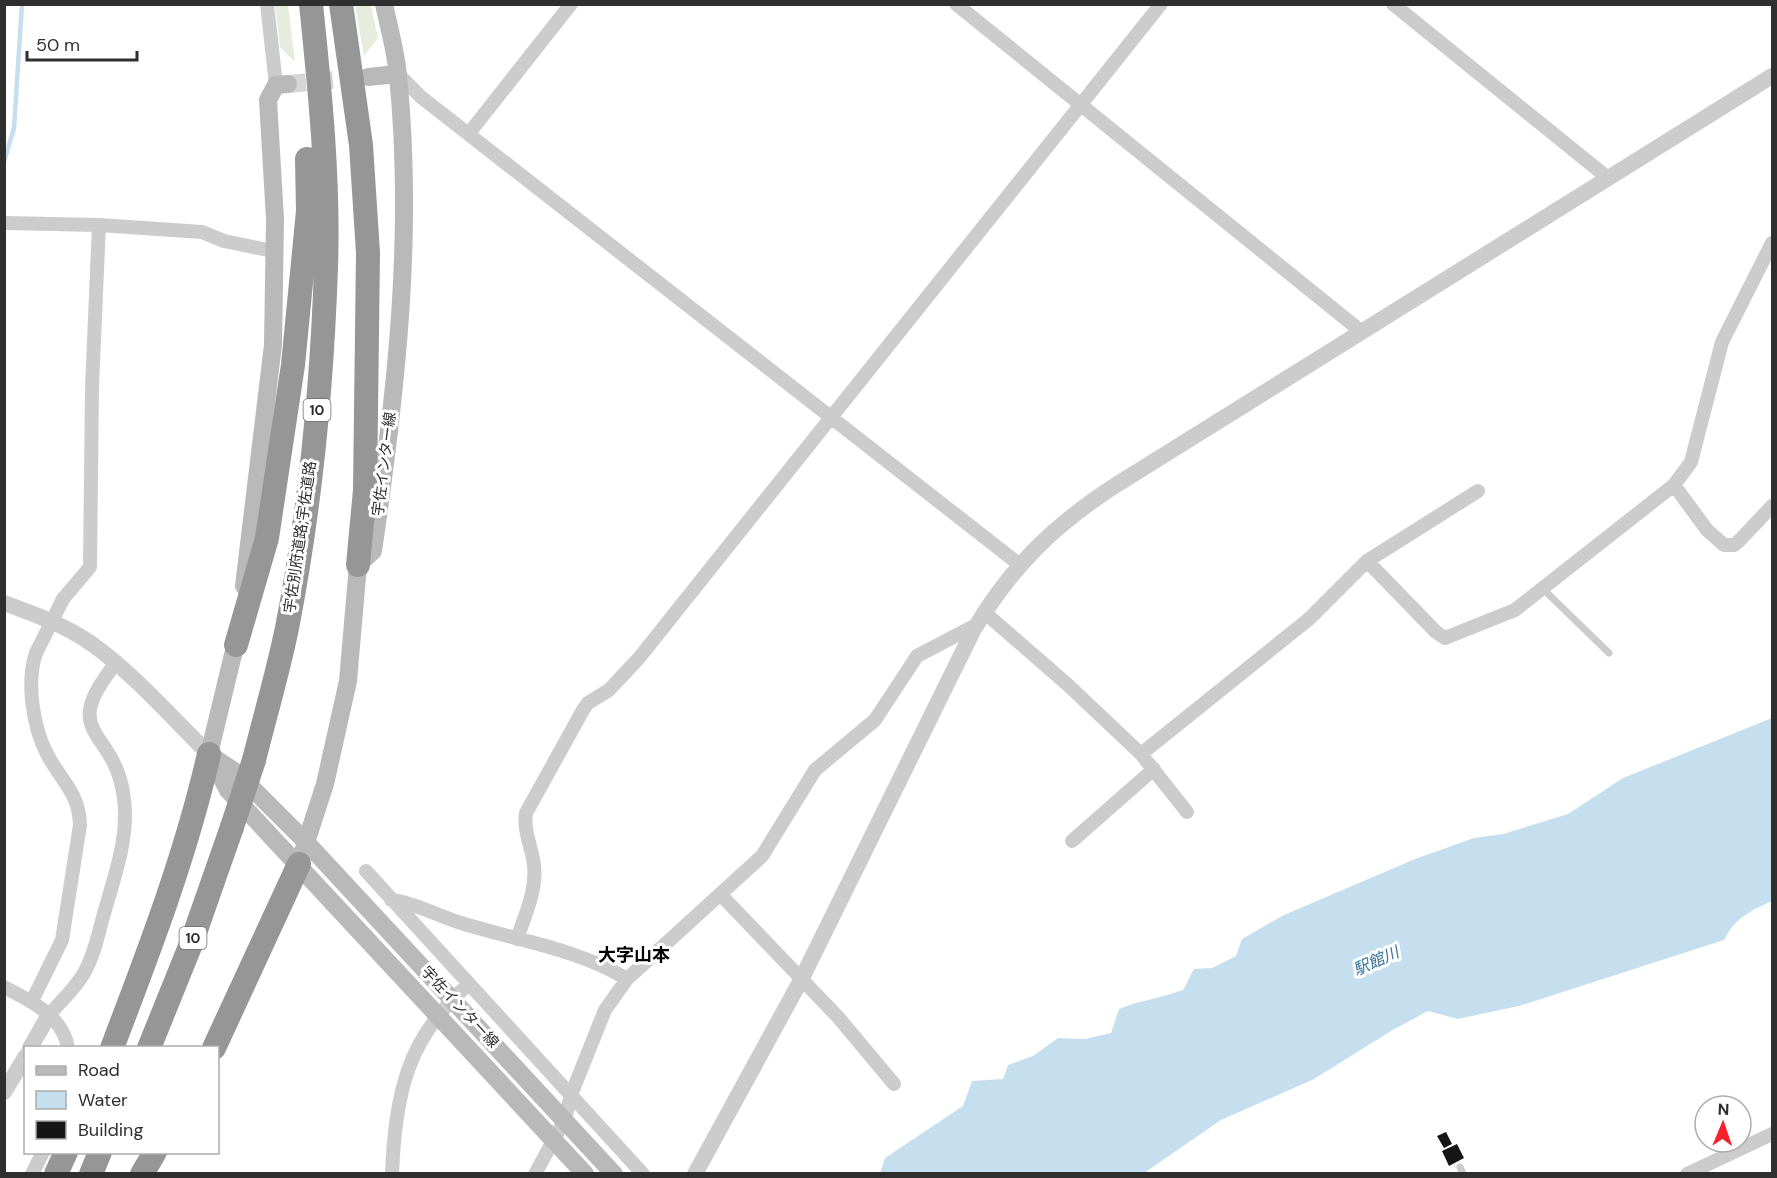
<svg xmlns="http://www.w3.org/2000/svg" width="1777" height="1178" font-family="'DM Sans','Noto Sans JP',sans-serif">
  <style>
    .green { fill: #e5eedc }
    .water { fill: #c6dfef }
    .lines { fill: none; stroke-linecap: round; stroke-linejoin: round }
    .stream { stroke: #c6dfef; stroke-width: 4.5 }
    .building { fill: #161616 }
    .secondary-tunnel { stroke: #d5d5d5; stroke-width: 18; stroke-dasharray: 18 9; stroke-linecap: butt }
    .service { stroke: #ccc; stroke-width: 7 }
    .minor { stroke: #ccc; stroke-width: 14 }
    .tertiary { stroke: #ccc; stroke-width: 16 }
    .secondary { stroke: #b9b9b9; stroke-width: 18 }
    .motorway { stroke: #969696; stroke-width: 24 }
    .minor-bridge { stroke: #ccc; stroke-width: 14 }
    .motorway-bridge { stroke: #969696; stroke-width: 24 }
    .labels { text-anchor: middle; dominant-baseline: central; stroke-width: 6; stroke-linejoin: round; paint-order: stroke }
    .shield { fill: #fff; stroke: #6d6d6d; stroke-width: 1.5 }
    .shield-label { font-size: 14px; font-weight: bold; fill: #2f2f2f }
    .street-label { font-size: 15px; fill: #2f2f2f; stroke: #fff }
    .water-label { font-size: 16px; font-style: italic; fill: #34719a; stroke: #fff }
    .quarter-label { font-size: 18px; font-weight: bold; fill: #000; stroke: #fff }
  </style>
  <rect width="100%" height="100%" fill="#fff"/>
  <!-- green -->
  <path class="green" d="M275,5H288L295,62L280,47Z
    M355,5H371L378,38L364,56Z"/>
  <!-- water -->
  <path class="water" d="M1772,718V901C1750,911 1735,918 1724,940L1519,1006L1458,1019L1428,1011L1391,1031L1314,1079L1221,1120L1144,1173H880L885,1158L963,1106L972,1081L1003,1079L1008,1065L1033,1056L1058,1038L1085,1039L1111,1033L1119,1009C1141,1000 1161,998 1183,990L1194,969L1212,968L1236,956L1242,939L1284,915L1415,859L1474,838L1503,834L1568,814L1623,778Z"/>
  <g class="lines">
    <!-- stream -->
    <path class="stream" d="M4,162L14,128L22,4"/>
  </g>
  <!-- building -->
  <path class="building" d="M1446,1132L1452,1144L1444,1148L1437,1136Z
    M1457,1144L1464,1158L1449,1166L1442,1151Z"/>
  <g class="lines">
    <!-- secondary-tunnel -->
    <path class="secondary-tunnel" d="M288,84L364,77"/>
    <!-- service -->
    <path class="service" d="M1542,588L1609,653
      M1460,1167L1463,1174"/>
    <!-- minor -->
    <path class="minor" d="M267,4L276,85
      M956,4L1362,332
      M1393,4L1608,178
      M398,74L421,97L1020,565
      M470,132L571,4
      M4,223L99,225L202,232L224,241L273,251
      M1674,485L1707,530L1724,545H1734L1739,541L1772,506
      M1367,561L1436,632L1445,638L1515,610L1674,485L1691,462L1722,342L1772,243
      M63,599L90,567L92,387L99,225
      M984,612L1068,685L1141,754L1187,812
      M1141,754L1309,619L1367,561L1478,491
      M1072,841L1154,769
      M366,871L643,1174
      M721,895L838,1017L894,1084
      M391,900C416,903 438,916 461,923C516,940 578,949 627,979
      M517,939C525,915 537,890 534,865C532,847 523,831 526,813L583,710L588,703L609,690L639,658L1161,4
      M4,987C30,1000 63,1016 68,1048
      M32,1001L62,940L80,825C79,792 61,781 47,754C33,727 26,682 36,653
      M49,1015C61,1001 75,989 84,973C94,956 98,935 103,917C114,877 131,834 123,792C112,727 58,735 116,663
      M32,1174L43,1152
      M392,1174C395,1095 407,1037 469,984
      M535,1174L565,1119L571,1095L605,1010L627,979L762,856L815,770L875,720L917,656L978,624
      M1687,1174L1772,1134"/>
    <!-- tertiary -->
    <path class="tertiary" d="M4,603C34,614 65,625 92,644C135,675 171,717 209,754
      M30,1048L49,1015
      M4,1092L26,1056
      M695,1174L801,980L973,631C1011,567 1054,525 1116,485L1772,76"/>
    <!-- secondary -->
    <path class="secondary" d="M368,77L398,74
      M244,586L273,345L275,219L268,100L276,85L288,84
      M238,634L209,754L228,790L585,1174
      M210,755L237,773L306,842L614,1174
      M299,864L325,784L348,681L358,565L373,551C396,394 414,235 398,76C396,52 389,28 384,4"/>
    <!-- motorway -->
    <path class="motorway" d="M341,4L361,145L368,253L365,490L358,565
      M236,645L267,538L293,365L308,211L307,159
      M254,760C265,716 278,672 287,628C310,510 322,388 326,267C329,180 320,91 311,4
      M112,1048C149,951 186,855 209,754
      M149,1048L191,944L232,827
      M214,1048L299,864
      M56,1174L66,1152
      M91,1174L100,1152
      M142,1174L155,1152"/>
    <!-- minor-bridge -->
    <path class="minor-bridge" d="M36,653L63,599"/>
    <!-- motorway-bridge -->
    <path class="motorway-bridge" d="M232,827L254,760"/>
  </g>
  <g class="labels">
    <!-- shield labels -->
    <g class="shield">
      <rect x="303.5" y="399" width="27" height="22" rx="4.5"/>
      <rect x="179.5" y="927" width="27" height="22" rx="4.5"/>
    </g>
    <g class="shield-label">
      <text x="317" y="410">10</text>
      <text x="193" y="938">10</text>
    </g>
    <!-- street labels -->
    <g class="street-label">
      <text transform="translate(384 464) rotate(-83)">宇佐インター線</text>
      <text transform="translate(300 537) rotate(-82)">宇佐別府道路;宇佐道路</text>
      <text transform="translate(460 1007) rotate(47)">宇佐インター線</text>
    </g>
    <!-- water labels -->
    <g class="water-label">
      <text transform="translate(1376 961) rotate(-24)">駅館川</text>
    </g>
    <!-- quarter labels -->
    <g class="quarter-label">
      <text x="634" y="955">大字山本</text>
    </g>
  </g>
  <!-- border -->
  <rect width="1777" height="1178" fill="none" stroke="#2f2f2f" stroke-width="12"/>
  <!-- legend -->
  <rect x="24" y="1046" width="195" height="108" fill="#ffffff" stroke="#acacac" stroke-width="1.5"/>
  <rect x="36" y="1066" width="30" height="9" fill="#b9b9b9" stroke="#acacac" stroke-width="1.5"/>
  <text x="78" y="1076" font-size="18" fill="#2f2f2f">Road</text>
  <rect x="36" y="1091" width="30" height="18" fill="#c6dfef" stroke="#acacac" stroke-width="1.5"/>
  <text x="78" y="1106" font-size="18" fill="#2f2f2f">Water</text>
  <rect x="36" y="1121" width="30" height="18" fill="#161616" stroke="#acacac" stroke-width="1.5"/>
  <text x="78" y="1136" font-size="18" fill="#2f2f2f">Building</text>
  <!-- north arrow -->
  <g transform="translate(1723 1124) rotate(2)"><circle r="28" fill="#ffffff" stroke="#acacac" stroke-width="1.5"/>
  <path d="M0-4.5L10 22L0 15L-10 22Z" fill="#f7212c"/>
  <text y="-9" font-size="16" font-weight="bold" text-anchor="middle" fill="#2f2f2f">N</text>
  </g>
  <!-- scale -->
  <path d="M27 51v9h110v-9" fill="none" stroke="#2f2f2f" stroke-width="3"/>
  <text x="36" y="51" font-size="18" fill="#2f2f2f" stroke="#ffffff" stroke-width="4.5" paint-order="stroke">50 m</text>
</svg>
